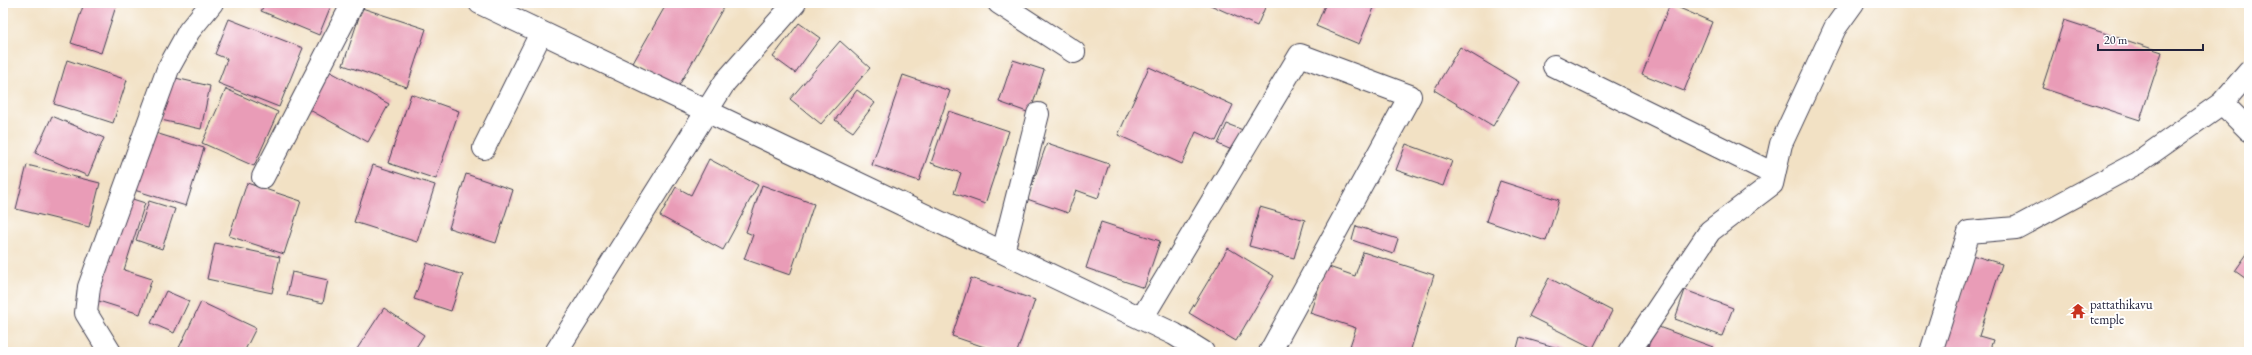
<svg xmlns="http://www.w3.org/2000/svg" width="2252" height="355" font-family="'EB Garamond',serif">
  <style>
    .building { fill: #e99cb7 }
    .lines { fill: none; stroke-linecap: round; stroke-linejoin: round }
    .minor-casing { stroke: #413f50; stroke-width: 24 }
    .tertiary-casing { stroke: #413f50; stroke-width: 24 }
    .minor { stroke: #fff; stroke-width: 22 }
    .tertiary { stroke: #fff; stroke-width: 22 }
    .labels { text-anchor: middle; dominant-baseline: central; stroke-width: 4; stroke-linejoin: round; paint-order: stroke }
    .poi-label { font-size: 13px; fill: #22223b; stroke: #fff; text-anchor: start }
  </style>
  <rect width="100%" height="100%" fill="#fff"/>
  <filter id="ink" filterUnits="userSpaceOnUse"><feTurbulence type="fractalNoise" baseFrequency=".025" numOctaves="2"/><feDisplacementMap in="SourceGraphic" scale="8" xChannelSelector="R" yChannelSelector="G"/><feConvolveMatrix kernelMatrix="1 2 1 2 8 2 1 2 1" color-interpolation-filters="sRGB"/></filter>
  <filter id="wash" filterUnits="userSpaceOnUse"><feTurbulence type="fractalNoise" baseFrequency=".012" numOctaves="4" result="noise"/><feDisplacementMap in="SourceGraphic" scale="16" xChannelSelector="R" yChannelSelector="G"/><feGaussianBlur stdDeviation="0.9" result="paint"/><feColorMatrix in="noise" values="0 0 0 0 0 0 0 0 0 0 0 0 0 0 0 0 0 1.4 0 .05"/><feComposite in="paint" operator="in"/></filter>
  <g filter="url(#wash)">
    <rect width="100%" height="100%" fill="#f2e1c4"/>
    <g id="blocks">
      <!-- building -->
      <path class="building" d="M84,3H117L101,53L71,43Z
        M265,3H332L319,35L261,11Z
        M667,3H726L677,89L633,63Z
        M1206,3H1267L1257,26Z
        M1326,3H1376L1359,44L1316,26Z
        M1670,4L1712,22L1684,91L1642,74Z
        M362,8L426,29L407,87L343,65Z
        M229,19L303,48L279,107L218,83L227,59L215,54Z
        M2064,20L2162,52L2140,120L2042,88Z
        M799,23L820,38L795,73L773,57Z
        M840,41L870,68L821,124L790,99Z
        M1460,47L1519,82L1493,126L1434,90Z
        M67,60L127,80L113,123L54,104Z
        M1013,60L1044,70L1030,113L999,102Z
        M1149,67L1233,105L1216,141L1196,132L1182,164L1118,135Z
        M329,71L389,104L368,142L308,109Z
        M903,75L950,91L919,181L872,165Z
        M171,77L210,86L201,129L161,120Z
        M226,89L278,112L254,166L202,143Z
        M857,90L875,103L853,132L835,120Z
        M411,94L459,111L436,179L388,163Z
        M949,111L1009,131L985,204L954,193L961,173L931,163Z
        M52,116L104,138L88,176L35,153Z
        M1227,124L1243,130L1234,151L1218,144Z
        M149,131L204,148L186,206L131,189Z
        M1047,143L1109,164L1098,198L1076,190L1068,213L1027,199Z
        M1406,144L1452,161L1443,186L1396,170Z
        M709,159L758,185L723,250L660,216L676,187L691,195Z
        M27,165L100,183L89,227L16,209Z
        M373,165L435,185L417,242L354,222Z
        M466,174L513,190L496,243L449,228Z
        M1500,181L1559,200L1546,241L1486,221Z
        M247,183L301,201L284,254L229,236Z
        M762,185L814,204L790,275L744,259L753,235L746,232Z
        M123,196L145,203L124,270L152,279L140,314L89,298Z
        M149,201L175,209L162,249L136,240Z
        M1260,207L1305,220L1294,258L1249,246Z
        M1101,222L1160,241L1144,288L1086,268Z
        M1356,226L1398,239L1393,254L1352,240Z
        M215,243L280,257L272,293L207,279Z
        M1228,248L1274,276L1236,341L1189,313Z
        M2249,251V281L2235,271Z
        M1363,252L1434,275L1410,352H1348L1356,328L1310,313L1326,266L1355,276Z
        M1972,255L2002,264L1979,336L1993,340L1989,352H1942Z
        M427,263L463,275L451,311L414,299Z
        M292,272L328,280L323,303L287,295Z
        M971,278L1035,300L1017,352H999L952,336Z
        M1549,278L1612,311L1593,348L1529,316Z
        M1685,290L1733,308L1722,336L1675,319Z
        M166,291L189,301L174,333L151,323Z
        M201,302L256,328L244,352H177Z
        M384,308L424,335L413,352H355Z
        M1656,326L1713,347L1711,352H1646Z
        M1520,337L1572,352H1516Z"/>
    </g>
  </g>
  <g filter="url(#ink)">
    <use href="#blocks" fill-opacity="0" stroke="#413f50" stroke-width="1"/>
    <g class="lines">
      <!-- minor casing -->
      <g class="minor-casing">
        <path id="minor" d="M480,3L1174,334L1203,352
          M999,3L1074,52
          M1554,66L1774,174
          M2222,103L2249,130
          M484,148L541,33
          M263,177L353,3
          M1003,252L1038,114
          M1142,318L1300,55L1410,96L1270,352
          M110,352L86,313L89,287L168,69L189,31L212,3
          M1629,352L1710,231L1772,184L1781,144L1835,28L1853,3
          M1931,352L1969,232L2016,228L2137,163L2222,103L2249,72"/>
      </g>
      <!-- tertiary casing -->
      <g class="tertiary-casing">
        <path id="tertiary" d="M556,352L725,82L795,3"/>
      </g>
      <!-- minor -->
      <use href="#minor" class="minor"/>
      <!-- tertiary -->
      <use href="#tertiary" class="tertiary"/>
    </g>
  </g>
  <!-- icons -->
  <defs>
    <g id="temple-bare" transform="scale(1.2)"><path d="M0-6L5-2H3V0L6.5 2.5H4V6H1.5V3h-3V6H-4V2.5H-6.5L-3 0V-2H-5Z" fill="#c8321e" stroke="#fff" stroke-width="2.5" paint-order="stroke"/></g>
  </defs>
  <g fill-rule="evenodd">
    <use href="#temple-bare" x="2078" y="311"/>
  </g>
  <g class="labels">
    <!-- poi labels -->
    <g class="poi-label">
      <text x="2090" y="304">pattathikavu<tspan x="2090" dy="15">temple</tspan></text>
    </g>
  </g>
  <!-- margin -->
  <rect width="2252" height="355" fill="none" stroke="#fff" stroke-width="16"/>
  <!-- scale -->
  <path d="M2098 44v6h105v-6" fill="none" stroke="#22223b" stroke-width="2"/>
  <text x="2104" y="44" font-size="12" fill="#22223b" stroke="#ffffff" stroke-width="3" paint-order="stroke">20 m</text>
</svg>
